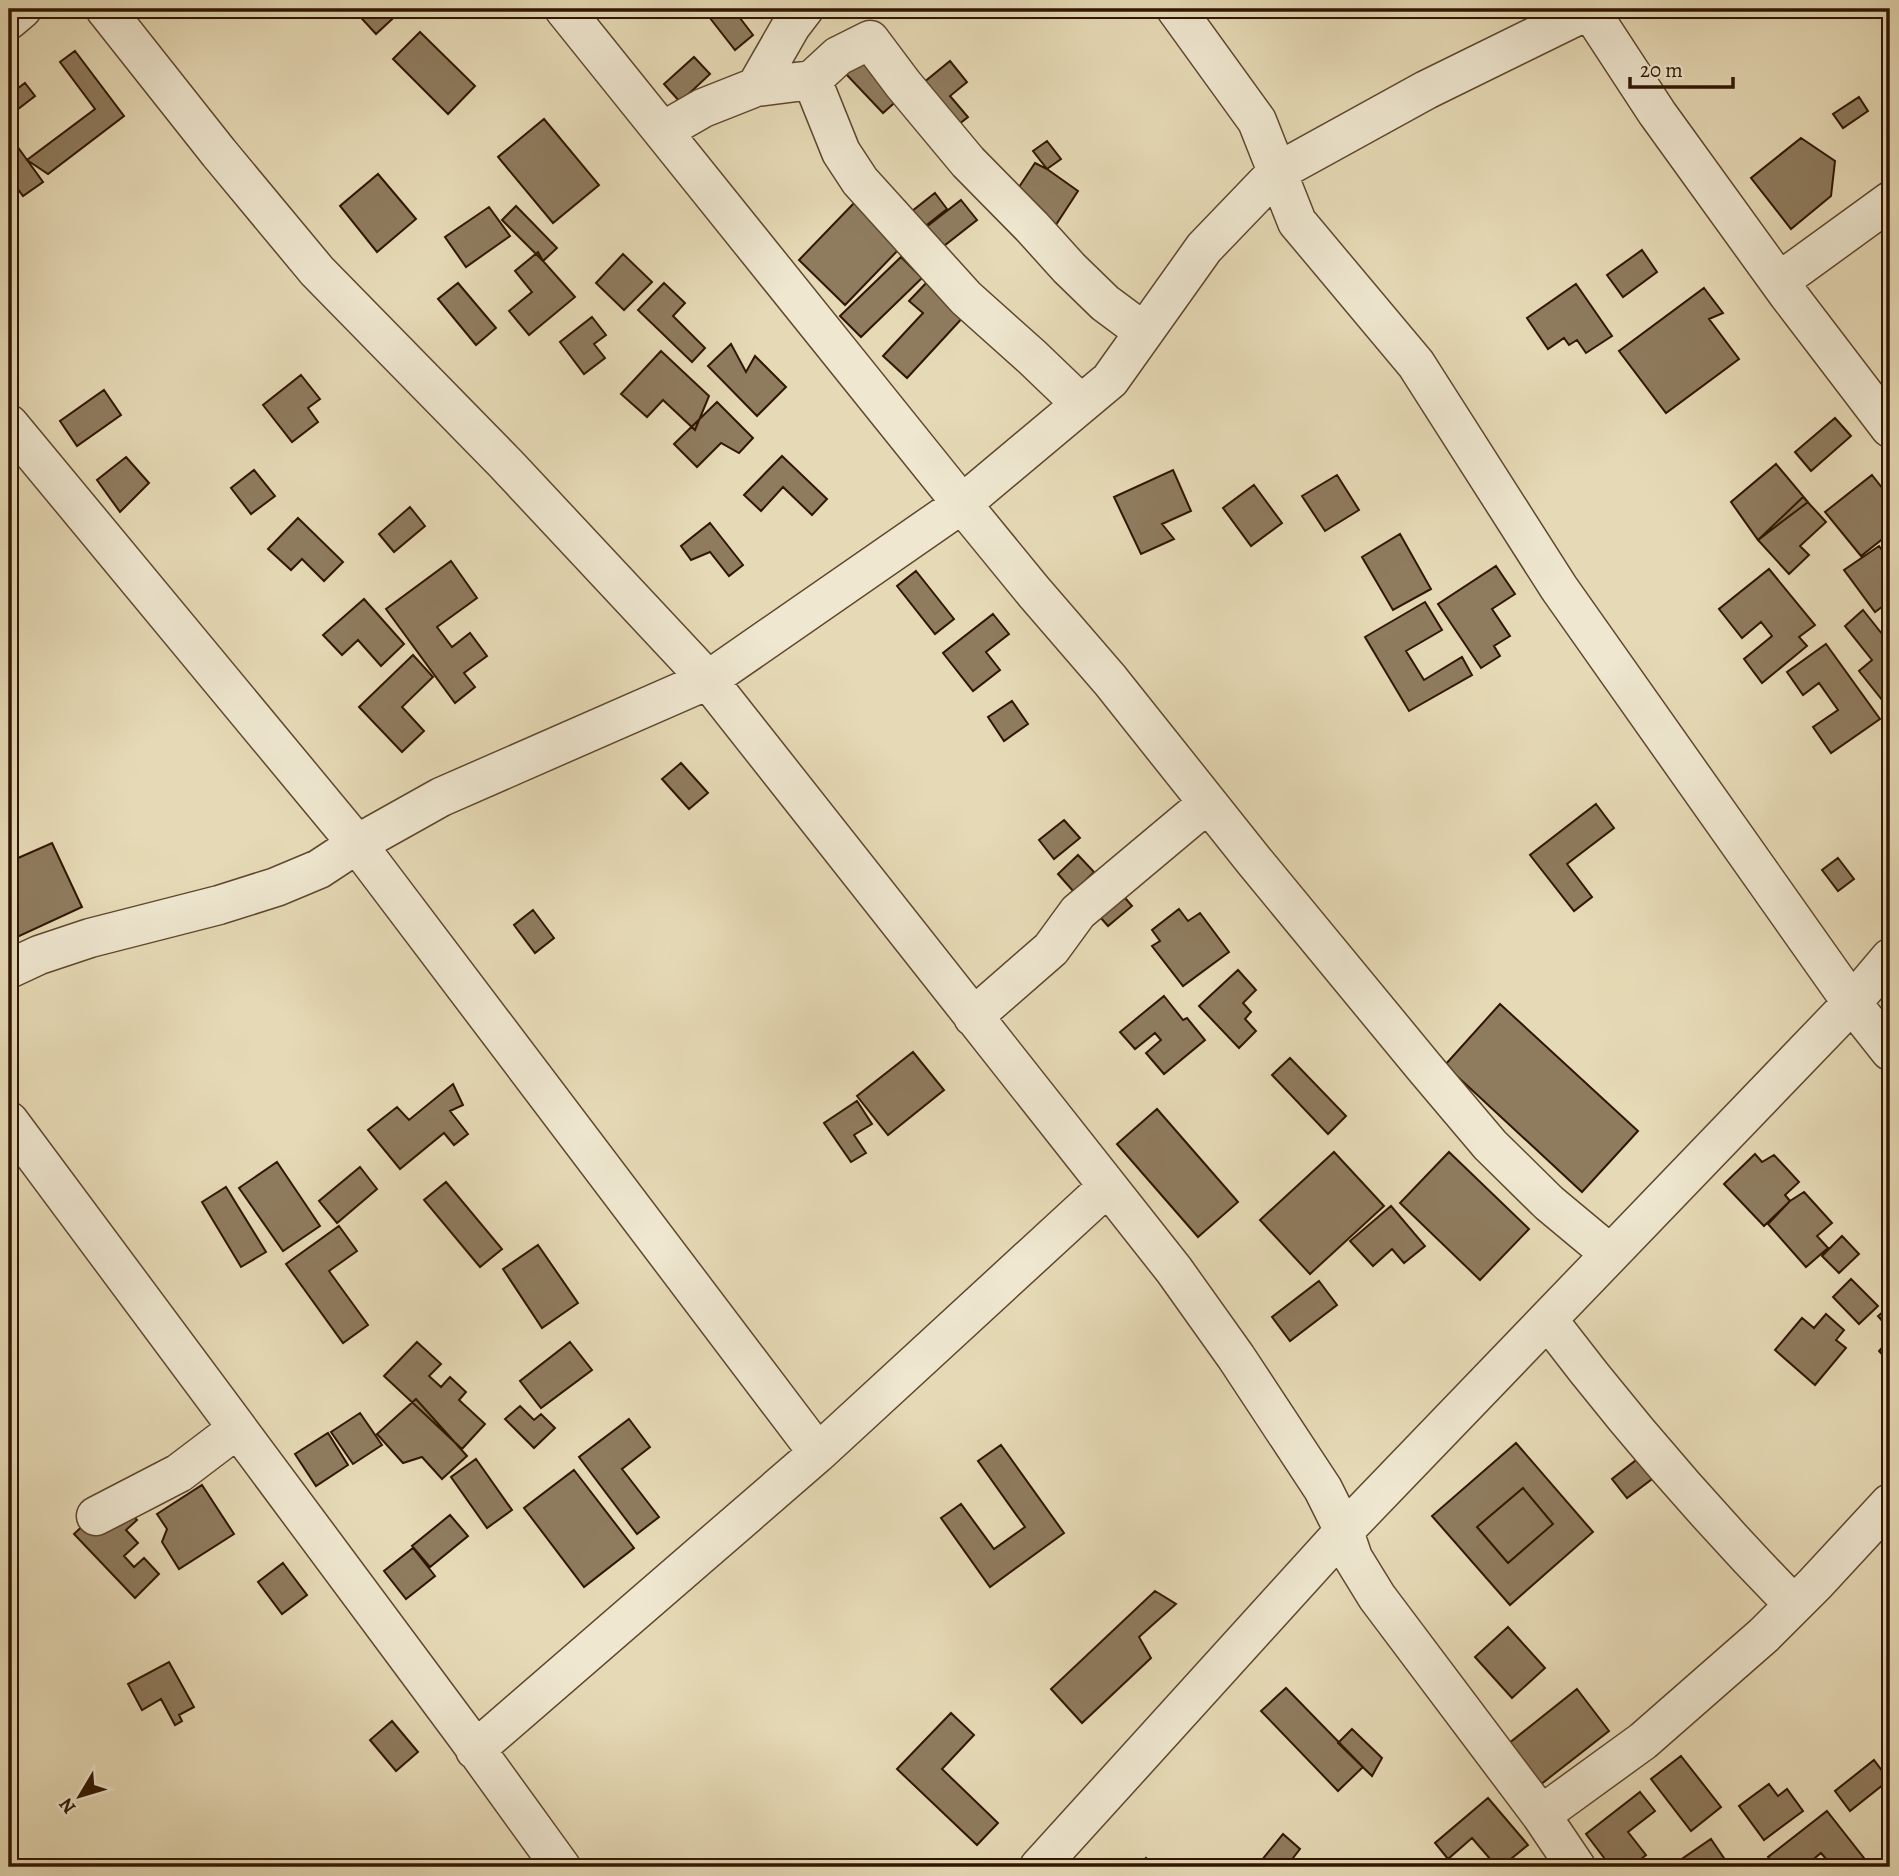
<svg xmlns="http://www.w3.org/2000/svg" width="1899" height="1876" font-family="Alegreya,serif">
  <style>
    .building { fill: #8f7c5f; stroke: #301600; stroke-width: 2 }
    .lines { fill: none; stroke-linecap: round; stroke-linejoin: round }
    .minor-casing { stroke: #5e472e; stroke-width: 41 }
    .minor { stroke: #efe7d0; stroke-width: 38 }
  </style>
  <rect width="100%" height="100%" fill="#e6dab6"/>
  <filter id="stains"><feTurbulence type="fractalNoise" baseFrequency=".00286" numOctaves="4"/><feColorMatrix values="0 0 0 0 .2 0 0 0 0 .09 0 0 0 0 .02 0 0 0 .5 -.17"/></filter>
  <radialGradient id="worn" r=".72"><stop offset=".6" stop-color="#630" stop-opacity="0"/><stop offset="1" stop-color="#630" stop-opacity=".3"/></radialGradient>
  <!-- building -->
  <path class="building" d="M353,9H403L376,34Z
    M711,9H733L753,35L735,50L706,13Z
    M750,9H769L762,18Z
    M420,32L475,86L448,114L393,59Z
    M75,51L124,116L48,174L27,160L95,109L60,62Z
    M694,57L710,74L680,102L664,84Z
    M862,57L901,97L883,113L845,73Z
    M950,61L967,82L950,96L968,117L950,131L917,88Z
    M25,83L35,96L9,116V95Z
    M1859,97L1868,111L1843,128L1833,114Z
    M544,119L599,185L553,223L498,157Z
    M9,135L43,182L23,196L9,177Z
    M1801,138L1835,161L1831,196L1791,229L1751,178Z
    M1047,141L1061,159L1047,169L1033,151Z
    M1035,163L1047,169L1078,191L1048,237L1005,208Z
    M378,174L416,219L377,252L340,206Z
    M935,193L947,209L914,235L895,211L905,202L912,211Z
    M961,200L977,220L940,249L925,228Z
    M856,201L902,246L845,305L799,260Z
    M516,206L557,248L543,261L502,220Z
    M489,207L510,236L466,267L445,237Z
    M1642,250L1657,272L1623,297L1607,275Z
    M538,252L543,261L575,297L529,335L509,311L532,292L515,271Z
    M623,254L652,282L624,310L596,283Z
    M901,257L922,278L861,337L840,316Z
    M929,280L966,314L907,378L883,356L923,313L909,301Z
    M458,283L496,328L476,345L438,299Z
    M664,283L685,303L673,316L705,348L692,362L638,310Z
    M1576,284L1612,336L1586,353L1577,340L1569,345L1564,338L1548,349L1527,318Z
    M1704,288L1723,313L1709,319L1739,359L1666,413L1619,351Z
    M592,317L606,335L594,344L605,358L584,374L560,342Z
    M731,344L746,372L755,356L786,387L757,416L708,366Z
    M661,351L709,396L695,430L663,400L647,417L621,394Z
    M301,375L320,399L308,408L318,422L292,442L263,405Z
    M104,390L121,415L77,446L60,421Z
    M717,402L753,438L739,453L721,443L697,467L674,444Z
    M1835,418L1851,436L1811,471L1795,452Z
    M782,456L827,499L812,515L783,487L761,511L744,495Z
    M126,457L149,483L120,512L97,480Z
    M1776,464L1808,502L1758,540L1731,502Z
    M254,470L275,496L251,514L231,488Z
    M1173,470L1191,511L1162,524L1174,539L1141,554L1114,497Z
    M1337,475L1359,510L1325,531L1302,496Z
    M1872,475L1890,498V533L1861,556L1825,512Z
    M1254,485L1282,523L1251,546L1223,508Z
    M1803,497L1826,522L1800,546L1809,555L1789,574L1758,540Z
    M410,507L425,526L394,552L379,534Z
    M298,518L343,562L324,581L302,559L291,570L268,549Z
    M710,523L743,565L729,576L710,552L691,560L681,546Z
    M1400,534L1431,589L1393,610L1362,557Z
    M1879,546L1890,561V578L1888,580L1890,583V601L1875,612L1844,570Z
    M451,561L477,598L437,627L452,647L470,633L487,656L464,673L475,687L455,703L386,609Z
    M1496,566L1515,594L1492,609L1510,636L1494,646L1500,656L1481,668L1438,604Z
    M1769,569L1815,625L1799,637L1807,646L1762,683L1744,659L1772,636L1761,622L1742,638L1719,609Z
    M916,571L954,619L935,634L897,586Z
    M364,599L404,644L381,666L358,640L342,655L323,635Z
    M1425,602L1442,630L1406,651L1424,680L1462,657L1472,675L1409,711L1365,637Z
    M1863,610L1890,644V710L1859,671L1872,660L1845,626Z
    M993,614L1009,634L986,652L1000,670L973,691L943,653Z
    M1826,644L1880,719L1831,753L1813,727L1838,710L1819,683L1803,695L1787,672Z
    M413,655L433,677L402,707L424,731L402,752L359,707Z
    M1012,701L1028,724L1004,741L988,717Z
    M681,763L708,793L689,809L662,779Z
    M1596,804L1614,828L1567,864L1592,897L1574,911L1530,855Z
    M1064,820L1080,838L1054,859L1039,840Z
    M52,843L82,907L15,938L9,926V862Z
    M1078,855L1094,872L1074,892L1058,874Z
    M1838,858L1854,879L1838,891L1822,870Z
    M1102,871L1132,906L1108,926L1078,892Z
    M1179,909L1188,921L1200,913L1229,952L1183,986L1152,946L1160,941L1152,930Z
    M533,910L554,938L535,953L514,925Z
    M1238,970L1256,990L1243,1003L1251,1012L1245,1019L1256,1031L1239,1048L1199,1006Z
    M1164,996L1183,1020L1187,1018L1205,1040L1164,1074L1146,1053L1161,1040L1155,1033L1135,1049L1120,1032Z
    M1500,1004L1638,1131L1582,1192L1445,1065Z
    M913,1052L944,1090L888,1135L857,1096Z
    M1290,1058L1346,1116L1328,1134L1272,1075Z
    M453,1084L463,1105L450,1111L468,1134L454,1145L444,1133L400,1169L368,1130L397,1107L409,1120Z
    M857,1101L872,1124L854,1135L866,1153L851,1162L824,1123Z
    M1157,1109L1238,1202L1198,1237L1117,1144Z
    M1334,1152L1384,1206L1310,1274L1260,1220Z
    M1449,1152L1529,1229L1480,1280L1400,1203Z
    M1755,1154L1762,1162L1774,1155L1799,1182L1785,1195L1790,1201L1764,1226L1724,1184Z
    M277,1162L320,1226L283,1251L239,1188Z
    M360,1167L377,1189L337,1223L319,1201Z
    M446,1182L502,1249L480,1267L424,1200Z
    M226,1187L266,1252L241,1267L202,1202Z
    M1804,1192L1832,1223L1817,1236L1828,1248L1806,1267L1768,1224L1790,1201Z
    M1391,1206L1425,1246L1404,1263L1392,1249L1373,1266L1350,1241Z
    M339,1226L357,1251L329,1271L368,1325L343,1343L286,1264Z
    M1842,1236L1859,1254L1839,1273L1822,1256Z
    M538,1245L578,1303L542,1328L503,1269Z
    M1851,1279L1878,1306L1859,1324L1833,1297Z
    M1319,1281L1337,1305L1290,1341L1272,1317Z
    M1890,1306V1330L1878,1316Z
    M1826,1314L1844,1330L1836,1340L1846,1348L1815,1385L1775,1350L1802,1318L1814,1328Z
    M1890,1339V1363L1879,1351Z
    M417,1342L441,1364L429,1376L441,1387L450,1377L466,1392L459,1400L485,1424L462,1449L384,1376Z
    M570,1342L592,1370L541,1408L520,1381Z
    M416,1399L467,1456L442,1479L422,1457L403,1463L377,1434Z
    M520,1406L534,1420L541,1414L555,1428L534,1448L505,1419Z
    M360,1413L382,1445L353,1464L331,1432Z
    M629,1419L650,1447L622,1469L659,1517L637,1534L579,1457Z
    M328,1433L348,1465L316,1486L295,1454Z
    M1516,1443L1593,1532L1510,1605L1432,1516Z
    M1001,1445L1064,1533L990,1587L941,1518L961,1504L994,1549L1025,1527L978,1461Z
    M1640,1457L1656,1476L1627,1498L1612,1479Z
    M476,1459L512,1510L487,1528L451,1477Z
    M574,1470L634,1548L584,1587L524,1508Z
    M202,1485L234,1534L179,1569L162,1542L167,1529L157,1514Z
    M1523,1488L1553,1524L1508,1563L1477,1527Z
    M114,1496L137,1520L126,1530L138,1543L124,1556L134,1567L144,1558L159,1574L135,1598L74,1534Z
    M450,1515L468,1536L430,1567L412,1546Z
    M413,1548L435,1576L406,1599L384,1571Z
    M283,1563L307,1595L282,1614L258,1582Z
    M1155,1591L1176,1604L1139,1637L1151,1658L1082,1723L1051,1689Z
    M1508,1627L1545,1668L1512,1698L1475,1657Z
    M169,1662L194,1707L179,1715L182,1721L175,1725L161,1699L142,1710L128,1684Z
    M1286,1688L1363,1767L1338,1791L1261,1711Z
    M1577,1689L1609,1731L1540,1785L1508,1744Z
    M951,1713L974,1735L942,1769L998,1823L977,1845L897,1769Z
    M392,1721L418,1752L396,1771L370,1740Z
    M1352,1729L1382,1758L1372,1776L1338,1743Z
    M1681,1756L1721,1807L1691,1831L1651,1779Z
    M1874,1760L1889,1780L1850,1811L1835,1791Z
    M1769,1784L1778,1796L1787,1789L1803,1811L1764,1840L1739,1806Z
    M1640,1792L1655,1811L1628,1832L1646,1855L1631,1867H1611L1586,1834Z
    M1488,1798L1528,1845L1501,1867H1497L1472,1838L1448,1859L1435,1843Z
    M1827,1811L1871,1867H1833L1821,1853L1804,1867H1776L1768,1857Z
    M1283,1834L1300,1849L1286,1867H1258L1257,1866Z
    M1711,1839L1730,1867H1670Z
    M1146,1858L1158,1867H1139Z"/>
  <g class="lines">
    <!-- minor casing -->
    <g class="minor-casing">
      <path id="minor" d="M105,9L219,153L317,271L506,464L708,680L1174,1270L1236,1357L1323,1489L1344,1531L1353,1558L1377,1597L1541,1815L1576,1867
        M564,9L962,504L1034,592L1110,680L1255,862L1424,1067L1490,1145L1549,1203L1609,1253
        M1176,9L1257,121L1297,222L1416,364L1559,588L1852,1003L1890,1051
        M1589,9L1657,113L1787,293L1890,428
        M9,20L22,9
        M812,80L841,152L860,181L966,298L1032,357L1081,404
        M756,87L791,26L804,9
        M663,131L703,108L756,87L812,80L838,56L870,40L903,84L968,162L1032,227L1069,268L1105,303L1144,332
        M1780,281L1890,201
        M9,424L357,844L818,1453
        M9,969L39,955L90,938L219,905L276,887L319,869L357,844L441,797L708,680L962,504L1110,380L1204,248L1277,172L1426,90L1591,9
        M973,1017L1051,949L1078,912L1208,803
        M9,1121L467,1737L561,1867
        M1548,1320C1624,1420 1706,1515 1794,1605
        M96,1516L179,1473L237,1429
        M475,1750L818,1453L1107,1187
        M1541,1815L1643,1741L1764,1635L1815,1584L1890,1503
        M1039,1867L1344,1531L1852,1003L1890,958"/>
    </g>
    <!-- minor -->
    <use href="#minor" class="minor"/>
  </g>
  <!-- margin -->
  <rect width="1899" height="1876" fill="none" stroke="#e6dab6" stroke-width="35"/>
  <rect x="10" y="10" width="1878" height="1855" fill="none" stroke="#301600" stroke-width="3.5"/>
  <rect x="18" y="18" width="1864" height="1841" fill="none" stroke="#301600" stroke-width="2"/>
  <!-- north arrow -->
  <g transform="translate(80 1796) rotate(232)" stroke="#efe7d0" stroke-width="5" paint-order="stroke">
  <path d="M0-5L12 26L0 18L-12 26Z" fill="#301600"/>
  <text y="-10" font-size="19" font-weight="bold" text-anchor="middle" fill="#301600">N</text>
  </g>
  <!-- scale -->
  <path d="M1630 77v10h103v-10" fill="none" stroke="#301600" stroke-width="3.5"/>
  <text x="1640" y="77" font-size="21" fill="#301600" stroke="#efe7d0" stroke-width="5" paint-order="stroke">20 m</text>
  <rect width="100%" height="100%" filter="url(#stains)"/>
  <rect width="100%" height="100%" fill="url(#worn)"/>
</svg>
